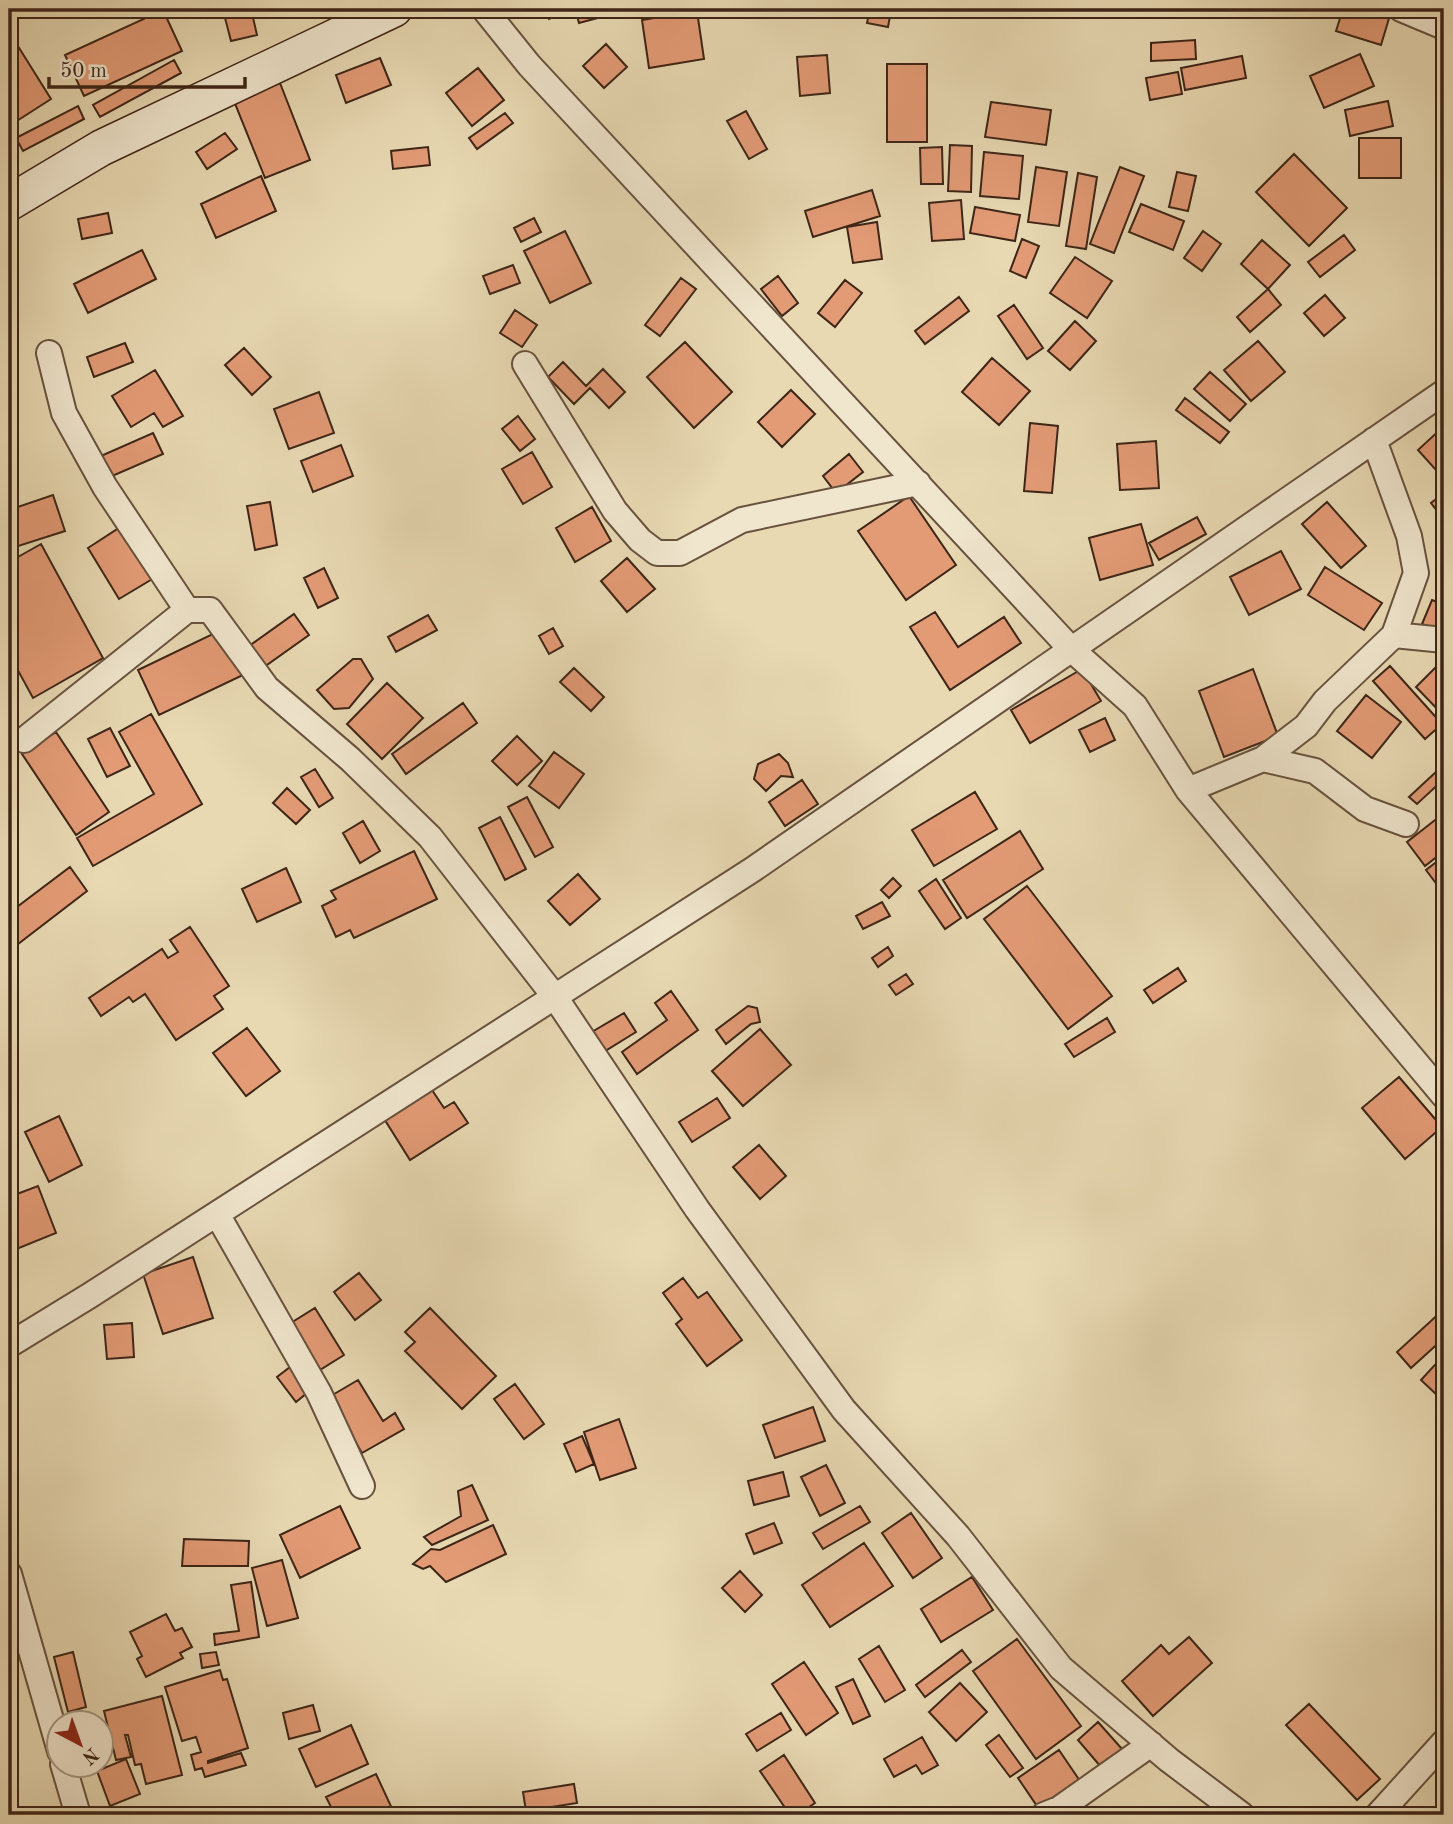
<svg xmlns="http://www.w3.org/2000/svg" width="1453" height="1824" font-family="'Old Standard TT',serif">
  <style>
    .building { fill: #e39b76; stroke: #3d2517; stroke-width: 2 }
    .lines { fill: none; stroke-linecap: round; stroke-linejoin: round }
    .minor-casing { stroke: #68523e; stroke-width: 28 }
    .secondary-casing { stroke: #3d2517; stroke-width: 38 }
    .minor { stroke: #f0e6ce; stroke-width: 24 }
    .secondary { stroke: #f0e6ce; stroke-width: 35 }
  </style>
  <rect width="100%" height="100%" fill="#e8d9b3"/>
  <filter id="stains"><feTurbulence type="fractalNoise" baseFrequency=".00286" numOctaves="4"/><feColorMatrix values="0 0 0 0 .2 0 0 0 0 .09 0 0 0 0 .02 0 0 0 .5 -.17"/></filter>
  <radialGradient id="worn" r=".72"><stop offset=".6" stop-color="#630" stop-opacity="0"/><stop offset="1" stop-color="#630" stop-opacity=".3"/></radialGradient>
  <!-- building -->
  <path class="building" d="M92,9H130L94,16Z
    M202,9H222L208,18Z
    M251,9L257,35L231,41L223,10Z
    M545,9H572L549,19Z
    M575,9H631L579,23Z
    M870,9L891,11L888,27L867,23Z
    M1343,9H1369L1390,15L1381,45L1336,31Z
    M163,10L182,51L84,96L65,55Z
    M697,11L704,59L649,68L642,20Z
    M1195,40L1196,59L1151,61V43Z
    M16,43L51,99L9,126V48Z
    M606,44L627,67L604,88L583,66Z
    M1360,54L1374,86L1324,108L1310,76Z
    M827,55L830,93L800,96L797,57Z
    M1242,56L1246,78L1185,90L1181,68Z
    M380,58L391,85L346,103L336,75Z
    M174,60L181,73L100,117L93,105Z
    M887,64H927V142H887Z
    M478,68L504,100L472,126L446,93Z
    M1178,72L1182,94L1150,100L1146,78Z
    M280,83L310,160L265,178L234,101Z
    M1388,101L1393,126L1350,136L1345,110Z
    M991,102L1051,110L1046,145L985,137Z
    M78,106L84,119L23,151L16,138Z
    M746,111L767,149L749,159L727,121Z
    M505,113L513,123L477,149L469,138Z
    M225,133L237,149L207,169L196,152Z
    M1359,138H1401V178H1359Z
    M950,145L972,146L971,192L948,191Z
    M428,147L430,165L393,169L391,151Z
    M942,147L943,184H921L920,148Z
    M984,152L1023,156L1019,199L980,196Z
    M1294,154L1347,208L1309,246L1256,192Z
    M1036,167L1067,172L1059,226L1028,222Z
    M1120,167L1144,176L1114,253L1090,244Z
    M1177,172L1196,176L1188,211L1169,207Z
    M1078,173L1097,177L1086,249L1066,246Z
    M261,176L276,211L216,238L201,204Z
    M872,190L880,216L813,237L805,211Z
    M961,200L964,239L932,241L929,203Z
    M1141,204L1184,221L1173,250L1129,232Z
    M975,207L1020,215L1015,241L970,233Z
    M108,213L112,233L82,239L78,219Z
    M534,218L541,232L521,242L514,228Z
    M877,222L882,259L853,263L847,227Z
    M565,231L591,283L550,303L524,251Z
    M1203,231L1221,244L1202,271L1184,258Z
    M1344,235L1355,250L1320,277L1308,262Z
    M1022,239L1039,246L1026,278L1010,271Z
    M1262,240L1290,265L1268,289L1241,264Z
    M142,250L156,279L88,313L74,284Z
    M1075,257L1112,281L1087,318L1050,293Z
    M513,265L520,283L490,294L483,276Z
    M778,276L798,303L782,316L761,289Z
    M681,278L696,289L660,336L645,325Z
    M845,280L862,293L835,327L818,313Z
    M1268,289L1281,305L1250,332L1237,317Z
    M1325,295L1345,318L1324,336L1304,313Z
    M959,297L969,311L925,344L915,331Z
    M1014,305L1043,348L1027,359L998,316Z
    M515,310L537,325L522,347L500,333Z
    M1075,321L1096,341L1070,370L1048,351Z
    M1258,341L1285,372L1251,401L1224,370Z
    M685,342L732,392L694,428L647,377Z
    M125,343L133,362L94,377L87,357Z
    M244,348L271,377L252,395L225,365Z
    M992,358L1030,391L999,425L962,392Z
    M563,362L586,386L603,369L625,392L609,408L590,388L574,404L548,377Z
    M155,370L183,416L163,427L154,413L131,427L112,396Z
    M1210,372L1246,404L1230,421L1194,389Z
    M791,390L815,414L782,447L758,422Z
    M319,392L334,433L289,449L274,409Z
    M1185,398L1229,432L1220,443L1176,410Z
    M518,416L535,439L520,451L502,429Z
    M1030,423L1058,426L1052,493L1024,491Z
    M1444,426V479L1418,450Z
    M153,433L163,454L103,480L94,459Z
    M1156,441L1159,488L1120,490L1117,444Z
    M341,445L353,476L313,492L301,461Z
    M532,452L552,487L523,504L502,469Z
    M849,454L863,472L836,493L823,476Z
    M1444,493V520L1431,503Z
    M53,495L65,531L9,549V510Z
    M909,496L956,565L906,600L858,531Z
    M270,502L277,545L255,550L247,506Z
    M1327,502L1366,546L1341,568L1302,524Z
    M592,507L611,541L575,562L556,528Z
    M1197,517L1206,534L1159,560L1149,543Z
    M1141,524L1153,565L1100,580L1089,538Z
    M122,526L154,578L119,599L88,548Z
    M41,544L103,658L33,698L9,654V562Z
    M1281,551L1301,589L1249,615L1230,577Z
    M627,558L655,589L627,612L601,581Z
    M1325,567L1382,603L1364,630L1308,595Z
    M324,568L338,598L318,608L304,578Z
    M1432,600L1444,605L1443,632L1422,624Z
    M935,612L958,647L1004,617L1021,643L950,690L910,627Z
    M294,614L309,635L257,672L242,651Z
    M428,615L437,630L396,652L388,637Z
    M553,628L563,646L549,654L539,636Z
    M221,630L243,675L159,715L138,670Z
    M353,659H361L373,679L349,708L334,709L317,690Z
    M1443,660L1444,661V716L1416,687Z
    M1390,666L1442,724L1425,739L1373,681Z
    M574,668L604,697L591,711L560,682Z
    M1082,669L1101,701L1030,743L1011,710Z
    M1253,669L1278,736L1224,757L1199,691Z
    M387,683L423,718L382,759L347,724Z
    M1366,695L1401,722L1372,758L1337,731Z
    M463,703L477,723L406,774L392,754Z
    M151,714L202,804L93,866L77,838L154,794L119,732Z
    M1105,718L1115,740L1090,752L1079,730Z
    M110,728L130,766L107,777L88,739Z
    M56,732L109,812L76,835L22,754Z
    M517,736L542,761L517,785L492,761Z
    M554,752L584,774L559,808L529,786Z
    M779,754L788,763L793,777L781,776L766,791L754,779L758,764Z
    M315,769L333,798L319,807L301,777Z
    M1437,771L1444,779L1417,804L1409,797Z
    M802,780L818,804L785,826L769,802Z
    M287,788L310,810L296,824L273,803Z
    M975,792L997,829L934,866L912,830Z
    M527,797L553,847L535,857L508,807Z
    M1444,813V851L1425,866L1407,842Z
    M500,817L526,869L505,880L479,828Z
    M363,821L380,851L360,863L343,833Z
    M1020,831L1043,869L967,918L943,880Z
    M414,851L437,899L354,938L350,930L336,937L322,906L336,899L331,891Z
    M1444,856V894L1426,870Z
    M70,867L87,891L9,951V913Z
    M286,868L301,902L257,922L242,889Z
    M578,874L600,899L570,925L548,901Z
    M893,878L901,886L889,898L881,890Z
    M936,879L961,918L945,929L919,891Z
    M1027,886L1112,996L1068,1029L984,919Z
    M882,902L890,916L863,929L856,916Z
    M190,927L229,986L214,996L223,1009L176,1040L145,994L133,1002L129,997L101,1016L89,998L162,949L168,958L178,952L170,940Z
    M888,947L893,956L878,967L872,958Z
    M1178,968L1186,981L1153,1003L1144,990Z
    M906,974L913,984L896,995L889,985Z
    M671,991L698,1030L637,1074L622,1052L667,1020L655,1003Z
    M748,1006L757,1008L760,1022L751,1024L726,1044L716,1030Z
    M624,1013L636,1032L597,1056L585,1036Z
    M1107,1018L1115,1032L1074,1057L1065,1044Z
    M247,1028L280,1071L246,1096L213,1053Z
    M760,1029L791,1065L743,1106L712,1071Z
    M1399,1077L1442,1127L1405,1159L1362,1108Z
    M430,1087L444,1108L454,1102L468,1123L410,1160L383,1117Z
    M717,1098L730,1118L692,1142L679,1122Z
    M59,1116L82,1165L49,1182L25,1132Z
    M759,1145L786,1176L760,1199L733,1167Z
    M38,1186L56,1233L9,1252V1197Z
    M193,1257L213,1318L163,1334L143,1274Z
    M359,1273L381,1300L355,1320L334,1292Z
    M683,1278L698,1298L707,1292L742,1340L707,1366L676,1324L682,1319L663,1293Z
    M315,1308L344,1355L315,1373L286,1326Z
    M430,1308L496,1376L462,1409L405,1351L415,1342L405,1332Z
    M1444,1309V1338L1411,1368L1397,1352Z
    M132,1323L134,1357L107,1359L104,1325Z
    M1444,1355V1389L1438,1396L1421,1380Z
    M294,1364L313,1388L296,1402L277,1377Z
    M358,1380L383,1421L395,1413L404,1429L362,1453L329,1397Z
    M515,1384L544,1424L524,1439L494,1399Z
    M813,1407L825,1441L775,1458L763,1425Z
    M619,1419L636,1468L600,1480L584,1432Z
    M582,1436L594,1464L576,1472L564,1444Z
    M826,1465L845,1503L820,1516L801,1477Z
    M783,1472L789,1496L754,1505L748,1481Z
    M472,1485L488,1520L432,1545L424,1537L461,1516L458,1491Z
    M340,1506L360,1548L300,1578L280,1535Z
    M860,1506L870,1522L823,1549L813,1533Z
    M911,1513L942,1558L913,1578L882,1533Z
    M774,1523L782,1543L754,1554L746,1534Z
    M493,1525L506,1554L446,1582L430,1566L423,1569L413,1564L431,1549L440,1550Z
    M184,1539L249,1541L248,1566H182Z
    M864,1543L893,1586L830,1627L802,1585Z
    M282,1560L298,1618L267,1626L252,1568Z
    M740,1571L762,1595L745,1612L722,1588Z
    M972,1577L993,1610L941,1642L921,1609Z
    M251,1582L259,1637L215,1645L214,1634L239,1631L231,1585Z
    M166,1614L175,1631L182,1628L192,1647L180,1653L183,1658L146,1677L137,1659L142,1656L130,1632Z
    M1189,1637L1212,1663L1153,1716L1122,1681L1161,1645L1169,1654Z
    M1017,1639L1081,1726L1036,1759L973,1671Z
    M879,1646L905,1690L885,1702L859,1659Z
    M962,1650L971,1662L925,1697L916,1685Z
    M73,1652L86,1707L68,1712L54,1657Z
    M216,1652L219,1665L202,1668L200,1654Z
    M804,1662L838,1713L806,1735L772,1684Z
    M220,1670L223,1680L227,1679L248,1748L208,1761V1763L241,1753L246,1765L205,1777L202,1768L195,1770L191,1755L201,1752L196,1737L182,1741L165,1687Z
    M853,1679L870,1716L853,1724L836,1687Z
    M960,1683L987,1712L956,1741L929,1712Z
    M162,1696L182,1775L146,1784L141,1764L135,1765L128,1735H125L131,1757L116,1760L104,1711Z
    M1309,1704L1380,1779L1357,1800L1286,1725Z
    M313,1705L320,1731L289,1739L283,1713Z
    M781,1713L791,1730L757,1751L746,1734Z
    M1098,1722L1122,1749L1101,1767L1078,1740Z
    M351,1725L368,1764L316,1787L299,1749Z
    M999,1735L1023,1768L1010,1777L986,1745Z
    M922,1737L938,1765L922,1774L916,1765L894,1777L884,1759Z
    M1059,1750L1080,1781L1039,1809L1018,1778Z
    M784,1755L815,1803L797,1815H790L760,1771Z
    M126,1759L140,1794L110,1806L97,1771Z
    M376,1774L395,1815H335L326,1797Z
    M574,1784L577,1803L526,1811L523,1792Z"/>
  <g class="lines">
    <!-- minor casing -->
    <g class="minor-casing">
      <path id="minor" d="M484,9L529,65L1070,648L1135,706L1188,790L1444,1096
        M1401,9L1444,27
        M49,353L64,413L105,487L187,610
        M525,364L615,511L640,540L657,553H680L742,520L918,483
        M1394,635L1444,640
        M24,740L187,610H210L267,688L350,759L430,837L555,997L697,1209L844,1410L958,1536L1061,1668L1169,1760L1242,1815
        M1263,759L1315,771L1365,809L1406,824
        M1188,790L1263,759L1306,726L1325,701L1394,635L1416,573L1409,536L1374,440
        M217,1214L319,1393L362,1486
        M9,1345L89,1296L752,870L1444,392
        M9,1574L60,1751
        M63,1764L78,1815
        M1044,1815L1059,1809L1151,1744
        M1378,1815L1444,1742"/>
    </g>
    <!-- secondary casing -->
    <g class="secondary-casing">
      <path id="secondary" d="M9,203L101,148L394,9"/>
    </g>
    <!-- minor -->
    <use href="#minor" class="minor"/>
    <!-- secondary -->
    <use href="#secondary" class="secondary"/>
  </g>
  <!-- margin -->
  <rect width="1453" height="1824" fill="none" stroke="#e8d9b3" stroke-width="35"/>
  <rect x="10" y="10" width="1432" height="1803" fill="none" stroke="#3d2517" stroke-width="3.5"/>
  <rect x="18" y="18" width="1418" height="1789" fill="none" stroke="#3d2517" stroke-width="2"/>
  <!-- north arrow -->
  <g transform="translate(80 1744) rotate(139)"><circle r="33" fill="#f0e6ce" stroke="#a89985" stroke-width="2"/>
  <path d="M0-5L12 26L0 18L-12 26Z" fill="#8f2418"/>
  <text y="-10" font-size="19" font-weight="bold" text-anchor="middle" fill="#3d2517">N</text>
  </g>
  <!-- scale -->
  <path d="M49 77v10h196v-10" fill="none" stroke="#3d2517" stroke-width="3.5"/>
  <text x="60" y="77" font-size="21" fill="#3d2517" stroke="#f0e6ce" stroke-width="5" paint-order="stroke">50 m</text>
  <rect width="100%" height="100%" filter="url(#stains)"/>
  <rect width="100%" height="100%" fill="url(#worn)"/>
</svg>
